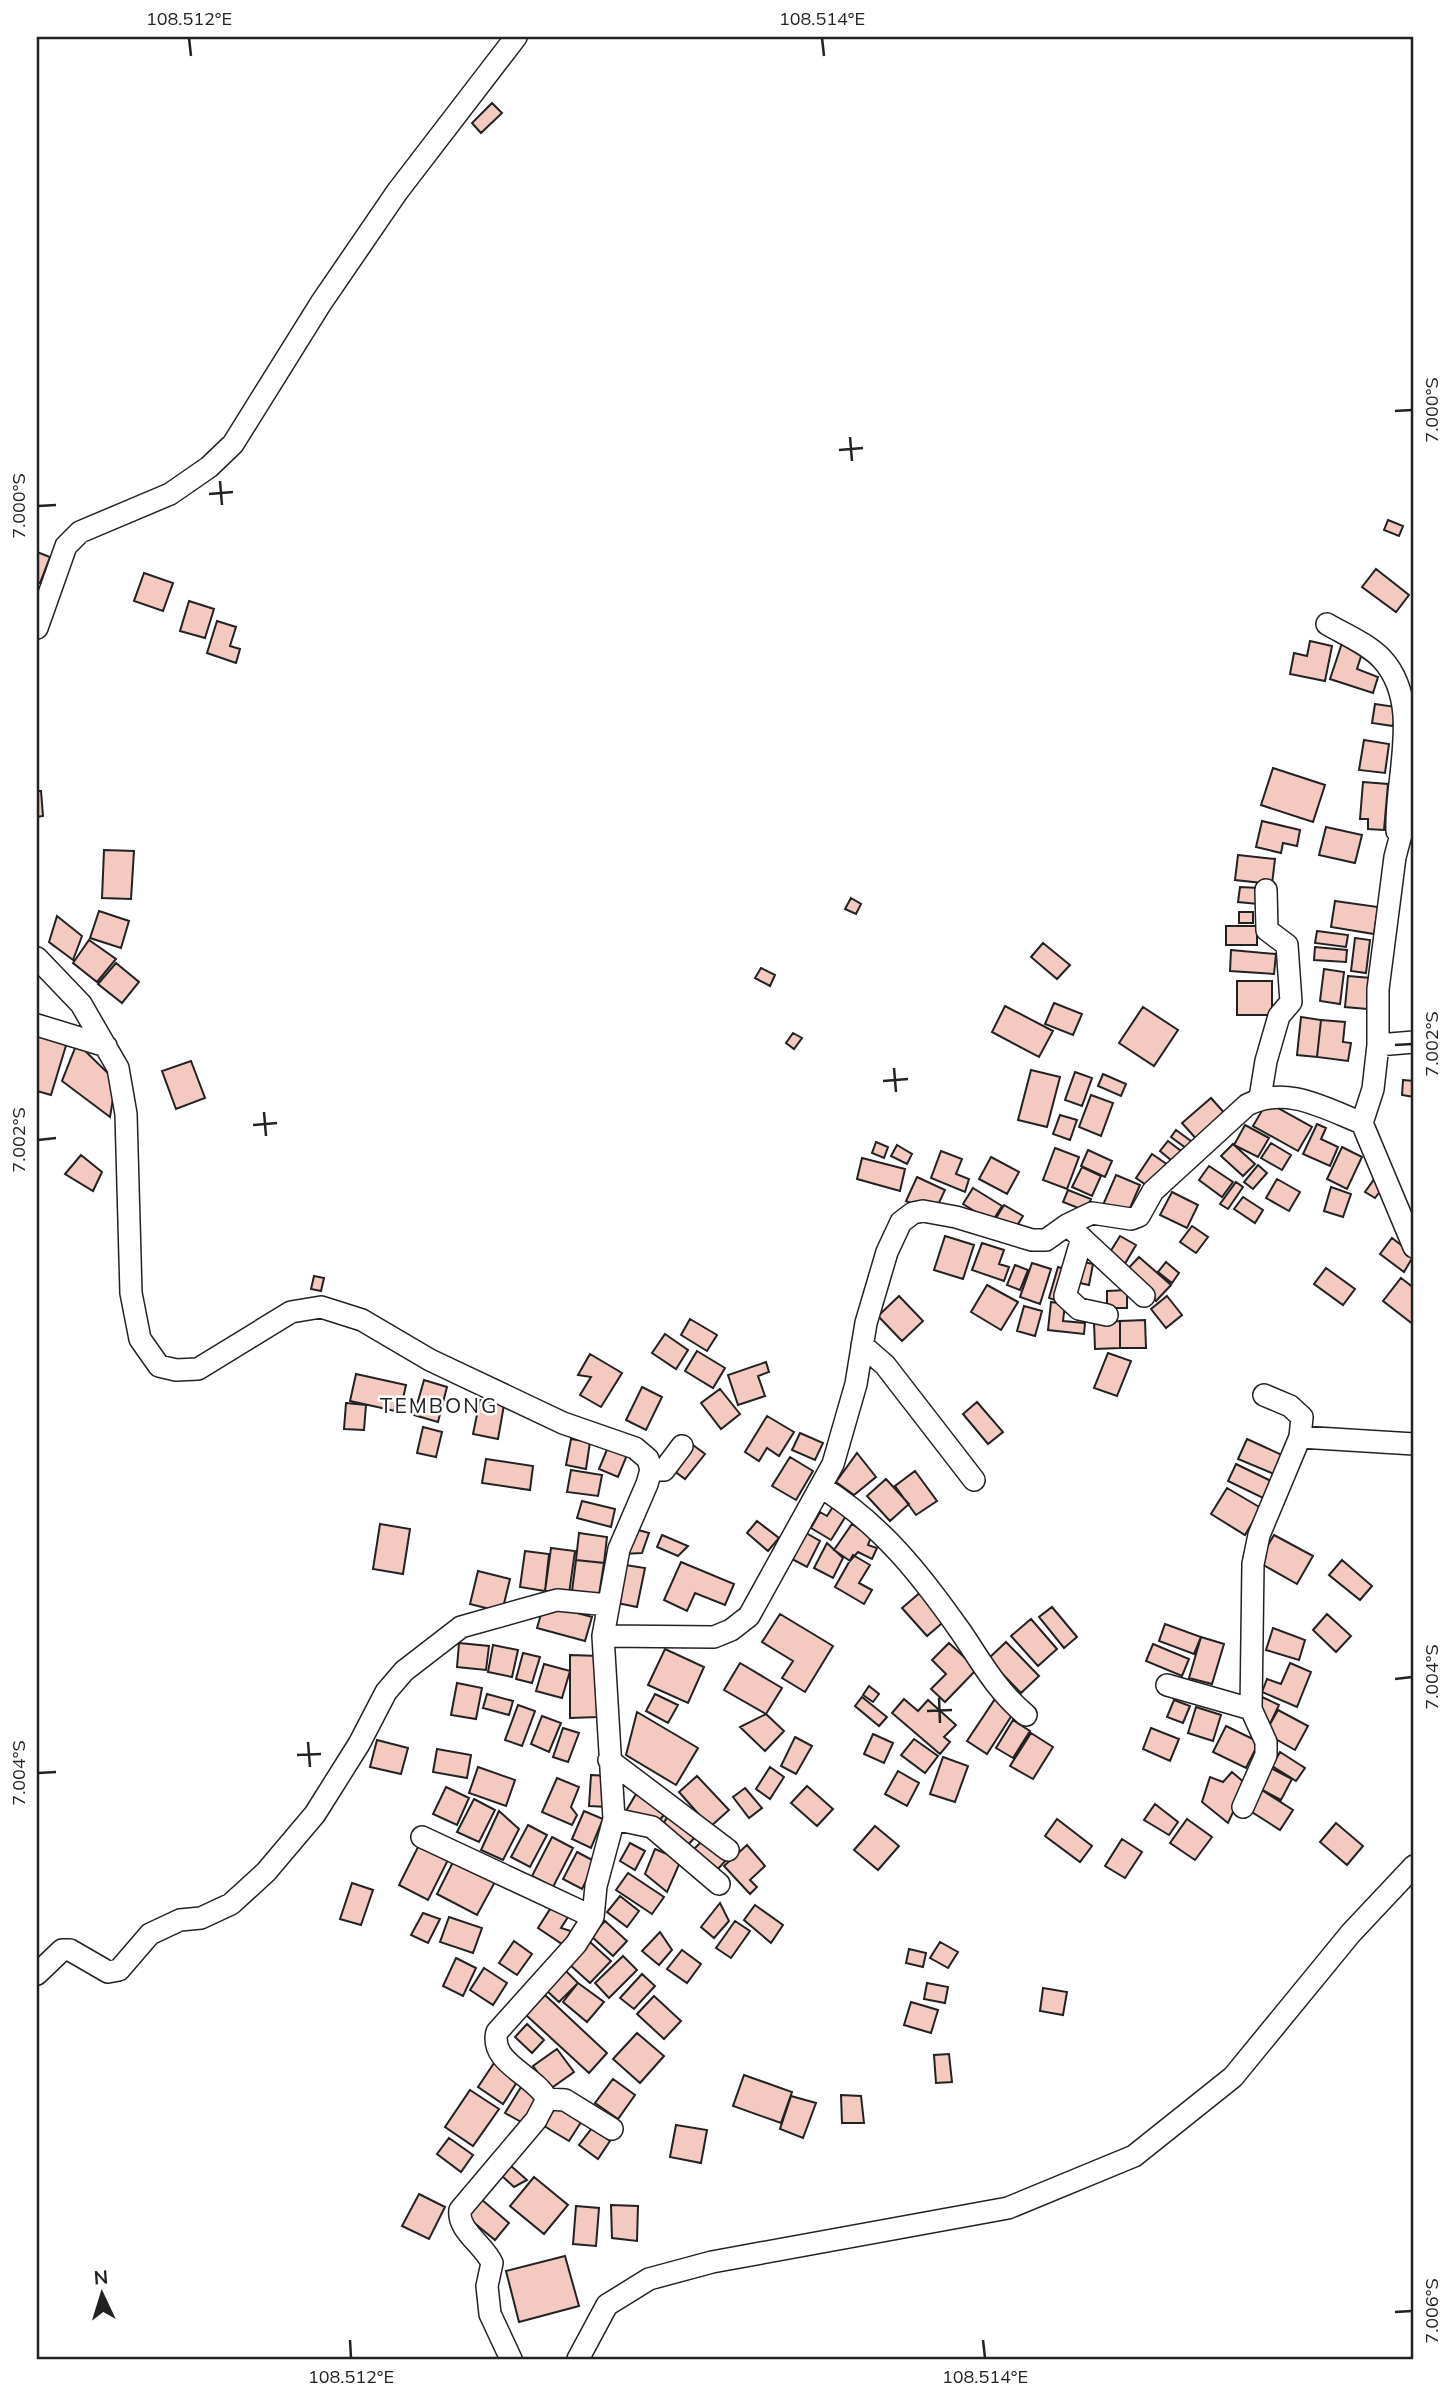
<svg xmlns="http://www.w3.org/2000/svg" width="1451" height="2396" font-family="Mulish,sans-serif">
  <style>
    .building { fill: #f3c9c0; stroke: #222; stroke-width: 2 }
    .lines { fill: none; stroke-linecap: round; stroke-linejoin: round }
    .minor-casing { stroke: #222; stroke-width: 24 }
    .minor { stroke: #fff; stroke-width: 21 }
    .ticks { fill: none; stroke: #222; stroke-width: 2.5 }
    .labels { text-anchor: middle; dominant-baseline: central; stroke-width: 5; stroke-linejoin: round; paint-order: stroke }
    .quarter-label { font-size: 21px; letter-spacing: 2px; fill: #222; stroke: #fff }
    .neatline { fill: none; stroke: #222; stroke-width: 2.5 }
    .ticks-label { font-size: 18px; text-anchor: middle; fill: #222 }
  </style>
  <rect width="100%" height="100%" fill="#fff"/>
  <!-- building -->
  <path class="building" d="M492,103L502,113L481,133L472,123Z
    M1388,520L1403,526L1399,536L1384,530Z
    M37,552L50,557L40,583L37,582Z
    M1376,569L1409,595L1396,612L1362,587Z
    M144,573L173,583L163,611L134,601Z
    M189,601L214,609L205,638L180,631Z
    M217,621L236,627L230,646L240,649L236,663L207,653Z
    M1310,641L1332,646L1325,681L1290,674L1294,653L1307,656Z
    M1342,643L1363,650L1357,669L1378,677L1373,693L1330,679Z
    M1375,704L1396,707L1393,726L1372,723Z
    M1364,740L1389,744L1385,773L1359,770Z
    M1273,768L1325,785L1313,822L1261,805Z
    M1363,782L1388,784L1384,830L1368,829V819H1360Z
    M37,791H41L43,816L37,817Z
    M1262,821L1300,830L1297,846L1283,843L1281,853L1256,847Z
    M1326,827L1362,835L1355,863L1319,855Z
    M104,850L134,851L131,899L102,898Z
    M1238,855L1275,859L1272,884L1235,880Z
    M1240,887L1259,888L1258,904L1238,902Z
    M851,898L861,904L856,914L845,909Z
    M1335,901L1378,907L1374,934L1331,927Z
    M99,911L129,921L121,948L90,938Z
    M1239,912H1253V923H1239Z
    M57,916L82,936L73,960L49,942Z
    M1226,926H1257V945H1226Z
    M1317,931L1348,935L1346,947L1315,943Z
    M1355,938L1370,940L1366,973L1351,971Z
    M89,940L116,959L97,982L73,963Z
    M1043,943L1070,965L1057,979L1031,957Z
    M1315,947L1347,950L1346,962L1314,960Z
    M1231,950L1276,954L1274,974L1230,971Z
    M116,963L139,982L122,1003L98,984Z
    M761,968L775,975L770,986L755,978Z
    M1324,969L1344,972L1340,1004L1320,1001Z
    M1348,976L1371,978L1367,1009L1345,1007Z
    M1237,981H1272V1015H1237Z
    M1054,1003L1082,1014L1073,1035L1045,1024Z
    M1005,1006L1053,1031L1039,1057L992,1032Z
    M1143,1007L1178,1030L1154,1066L1119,1043Z
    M1301,1017L1321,1020L1317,1057L1297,1055Z
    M1321,1020L1345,1022L1343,1042L1351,1043L1348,1061L1317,1057Z
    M37,1030L68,1039L51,1095L37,1091Z
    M793,1033L802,1038L794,1049L786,1043Z
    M77,1043L116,1081L110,1117L62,1081Z
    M191,1061L205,1098L176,1109L162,1071Z
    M1031,1070L1060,1077L1047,1127L1018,1120Z
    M1075,1072L1092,1078L1082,1106L1065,1100Z
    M1103,1074L1126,1084L1121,1096L1098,1086Z
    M1403,1080L1414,1081V1097L1402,1095Z
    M1091,1095L1113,1103L1101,1136L1079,1127Z
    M1211,1098L1228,1117L1199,1142L1182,1123Z
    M1267,1102L1312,1127L1298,1151L1253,1126Z
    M1060,1115L1077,1120L1070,1140L1053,1134Z
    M1317,1124L1326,1128L1321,1139L1338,1147L1330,1166L1303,1154Z
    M1245,1125L1269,1138L1258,1157L1234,1145Z
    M1176,1130L1195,1144L1190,1151L1171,1137Z
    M1168,1141L1185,1154L1177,1165L1160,1151Z
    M876,1142L888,1147L884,1158L872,1153Z
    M1271,1143L1291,1155L1282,1170L1261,1158Z
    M1233,1144L1255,1164L1243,1176L1221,1156Z
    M897,1145L912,1154L907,1164L891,1156Z
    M1342,1147L1362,1157L1347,1189L1327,1179Z
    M1055,1148L1079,1157L1067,1189L1043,1180Z
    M1088,1150L1112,1161L1105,1177L1081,1166Z
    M941,1151L962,1159L956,1174L969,1179L965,1192L931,1178Z
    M1152,1154L1168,1165L1152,1189L1136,1178Z
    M81,1155L102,1172L93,1191L65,1174Z
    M991,1157L1019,1172L1007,1194L979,1179Z
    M862,1158L905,1169L900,1191L857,1179Z
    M1258,1165L1267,1173L1253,1189L1244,1182Z
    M1209,1166L1233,1182L1222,1197L1199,1180Z
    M1082,1167L1101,1176L1092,1196L1072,1187Z
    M1116,1175L1140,1185L1127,1215L1103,1205Z
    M917,1177L945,1190L936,1209L919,1207L906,1201Z
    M1375,1178L1385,1185L1375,1198L1365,1192Z
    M1277,1179L1300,1192L1289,1211L1266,1198Z
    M1236,1182L1243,1187L1228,1209L1220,1204Z
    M1331,1187L1351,1194L1343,1217L1324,1211Z
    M973,1188L1002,1206L992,1222L963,1204Z
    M1068,1190L1091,1199L1086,1211L1063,1202Z
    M1172,1192L1198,1205L1187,1228L1160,1215Z
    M1243,1197L1263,1210L1255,1223L1234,1209Z
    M1004,1205L1023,1216L1012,1234L993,1223Z
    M1192,1226L1208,1237L1196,1253L1180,1242Z
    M945,1236L974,1245L963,1279L934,1270Z
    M1120,1236L1136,1245L1123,1267L1107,1257Z
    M1392,1238L1414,1255L1404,1272L1380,1254Z
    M982,1243L1004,1250L999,1264L1009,1267L1004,1281L972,1270Z
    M1139,1257L1171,1285L1156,1301L1124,1273Z
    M1079,1261L1093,1264L1089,1285L1075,1282Z
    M1166,1262L1179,1273L1172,1283L1158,1272Z
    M1032,1263L1051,1269L1040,1304L1020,1297Z
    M1015,1265L1028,1270L1020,1290L1007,1285Z
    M1058,1267L1068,1270L1060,1302L1049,1298Z
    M1326,1268L1355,1289L1343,1305L1314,1284Z
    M314,1276L324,1278L321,1291L311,1289Z
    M1401,1278L1414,1288V1325L1383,1301Z
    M987,1285L1018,1302L1001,1330L971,1312Z
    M1127,1290V1308H1107V1291Z
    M899,1296L923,1321L902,1341L878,1316Z
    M1167,1296L1182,1315L1166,1328L1151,1309Z
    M1051,1302L1065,1304L1063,1321L1085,1323L1084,1334L1048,1330Z
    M1024,1306L1042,1311L1035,1336L1017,1331Z
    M690,1319L717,1335L707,1351L681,1335Z
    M1145,1320L1146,1348H1120V1321Z
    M1120,1321V1348L1095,1349L1094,1322Z
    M665,1334L688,1350L676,1369L652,1353Z
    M697,1351L725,1368L713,1388L685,1371Z
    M1108,1353L1131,1361L1117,1396L1094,1388Z
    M590,1354L622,1373L601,1407L580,1395L591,1377L578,1375Z
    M766,1362L769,1372L758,1376L765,1396L738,1405L728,1375Z
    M356,1374L406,1385L400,1412L350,1401Z
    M424,1380L447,1387L438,1422L414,1415Z
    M642,1387L662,1397L646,1430L626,1420Z
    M720,1389L740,1414L721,1429L701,1403Z
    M480,1400L504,1405L498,1439L473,1434Z
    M977,1402L1003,1432L988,1444L963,1414Z
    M346,1403L366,1405L364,1430L344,1429Z
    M767,1416L794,1432L779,1456L767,1448L759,1461L745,1452Z
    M423,1427L442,1432L436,1457L417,1453Z
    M800,1433L823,1443L815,1460L792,1450Z
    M571,1439L590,1442L586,1469L566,1465Z
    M1247,1439L1282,1455L1274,1474L1238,1459Z
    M693,1445L705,1454L685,1479L673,1470Z
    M608,1447L627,1455L618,1477L599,1469Z
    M857,1453L876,1477L854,1495L836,1482Z
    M790,1457L813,1471L796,1500L772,1486Z
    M486,1459L533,1466L530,1490L482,1483Z
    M1236,1464L1271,1481L1263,1498L1228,1481Z
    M571,1470L602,1475L598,1496L567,1492Z
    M915,1471L937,1501L916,1515L895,1486Z
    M886,1479L909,1504L890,1521L867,1496Z
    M1227,1488L1261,1508L1245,1535L1211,1514Z
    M582,1501L615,1509L611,1527L577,1518Z
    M836,1502L849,1511L831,1540L811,1528L820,1512L827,1516Z
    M757,1521L779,1538L768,1551L747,1533Z
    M380,1524L410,1529L403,1574L373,1569Z
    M852,1524L871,1537L868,1545L877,1548L872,1559L858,1552L850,1561L834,1550Z
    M631,1528L649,1533L642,1553L622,1554Z
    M579,1533L607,1537L604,1563L576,1560Z
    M806,1533L820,1541L807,1567L792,1559Z
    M662,1535L688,1546L678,1556L657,1547Z
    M1274,1535L1313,1556L1297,1584L1258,1562Z
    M827,1543L843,1558L833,1578L814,1568Z
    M551,1548L575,1551L569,1594L545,1591Z
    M525,1551L549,1554L545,1591L520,1587Z
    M853,1555L870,1565L859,1583L872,1590L864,1604L835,1587Z
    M576,1560L604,1563L599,1595L572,1591Z
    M1342,1560L1372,1586L1360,1600L1329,1575Z
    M681,1562L734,1584L725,1605L695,1593L687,1611L664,1600Z
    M625,1565L645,1568L637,1607L617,1603Z
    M478,1571L510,1579L502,1612L470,1604Z
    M922,1591L947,1619L927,1636L902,1608Z
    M544,1604L592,1617L585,1641L537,1628Z
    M1052,1607L1077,1637L1064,1648L1039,1617Z
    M780,1614L833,1646L805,1692L782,1678L793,1661L762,1642Z
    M1327,1614L1351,1636L1336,1652L1313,1630Z
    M1031,1619L1057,1649L1038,1666L1011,1636Z
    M1165,1624L1201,1637L1194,1654L1159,1641Z
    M1273,1628L1305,1640L1299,1660L1266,1650Z
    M1201,1637L1224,1644L1212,1684L1189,1678Z
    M1006,1642L1039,1676L1021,1693L988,1659Z
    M459,1643L489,1646L486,1670L457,1667Z
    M949,1643L977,1669L945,1702L931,1689L946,1674L932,1660Z
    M1153,1644L1189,1659L1182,1676L1146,1661Z
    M493,1645L518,1650L512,1677L488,1672Z
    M665,1649L704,1667L688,1703L648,1685Z
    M523,1653L540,1657L532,1683L516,1679Z
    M570,1655L599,1656L598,1717L570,1718Z
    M740,1663L782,1688L766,1714L724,1690Z
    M1290,1663L1311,1672L1297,1707L1262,1692L1267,1679L1281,1684Z
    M544,1664L570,1671L562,1698L536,1691Z
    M457,1683L482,1688L476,1719L451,1715Z
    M869,1686L879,1694L873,1702L863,1695Z
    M487,1694L513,1701L509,1715L483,1708Z
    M655,1694L678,1705L668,1723L646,1711Z
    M862,1697L887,1717L879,1726L855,1706Z
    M1262,1697L1279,1705L1269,1726L1257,1708Z
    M904,1699L918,1711L928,1700L956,1725L944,1737L950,1742L940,1754L892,1713Z
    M995,1699L1014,1712L987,1754L967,1741Z
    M1174,1700L1190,1706L1183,1723L1167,1717Z
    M518,1705L535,1711L522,1746L505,1740Z
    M1196,1707L1221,1715L1213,1741L1188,1733Z
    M1278,1710L1308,1726L1295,1750L1265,1733Z
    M637,1712L698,1748L676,1785L626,1755Z
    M766,1714L784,1731L765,1751L740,1727Z
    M542,1716L561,1723L549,1752L531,1744Z
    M1013,1720L1030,1731L1013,1758L996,1748Z
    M1226,1726L1259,1742L1246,1768L1213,1752Z
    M563,1728L579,1733L568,1762L553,1757Z
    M1151,1728L1179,1739L1170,1761L1143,1749Z
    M1031,1733L1053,1747L1033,1779L1010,1766Z
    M873,1734L893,1743L884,1763L864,1754Z
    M795,1737L812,1746L796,1774L781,1766Z
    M914,1739L938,1756L925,1773L901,1755Z
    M377,1740L408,1748L401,1774L370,1767Z
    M437,1749L471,1755L467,1778L433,1772Z
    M1280,1752L1305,1768L1296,1781L1272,1766Z
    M943,1757L968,1766L955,1802L930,1794Z
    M1267,1766L1292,1779L1281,1800L1257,1787Z
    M478,1767L515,1780L506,1806L469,1793Z
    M770,1767L784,1777L770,1799L756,1789Z
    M898,1771L919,1783L907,1806L885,1794Z
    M1232,1772L1246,1784L1228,1823L1202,1802L1210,1777L1223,1782Z
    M591,1775L610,1776L608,1807L589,1806Z
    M697,1776L729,1810L710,1827L679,1792Z
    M557,1778L579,1787L571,1807L577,1815L572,1825L542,1812Z
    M807,1786L833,1809L817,1826L791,1803Z
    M446,1787L469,1798L457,1825L433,1814Z
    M1257,1787L1293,1810L1280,1830L1244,1807Z
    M745,1788L762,1808L749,1818L733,1797Z
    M639,1789L672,1809L659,1831L626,1811Z
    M474,1799L495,1810L479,1842L457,1832Z
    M1155,1804L1178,1822L1169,1835L1144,1820Z
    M671,1807L700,1832L684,1849L656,1824Z
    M499,1811L519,1829L503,1860L481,1850Z
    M584,1811L603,1819L591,1848L572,1839Z
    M1057,1819L1092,1846L1080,1862L1045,1836Z
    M1187,1819L1212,1837L1195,1860L1170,1843Z
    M1336,1823L1363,1846L1347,1865L1320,1842Z
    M528,1825L547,1835L530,1867L511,1857Z
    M875,1826L899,1846L878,1870L854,1850Z
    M707,1836L729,1857L716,1871L694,1849Z
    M552,1837L573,1848L553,1887L532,1876Z
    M1122,1839L1142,1852L1125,1878L1105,1866Z
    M420,1843L449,1858L428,1900L399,1885Z
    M630,1843L645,1851L635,1870L620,1861Z
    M747,1845L765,1866L750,1880L757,1887L750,1894L724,1866Z
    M655,1849L681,1860L667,1892L645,1874Z
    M577,1852L596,1862L582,1889L563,1879Z
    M455,1858L496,1880L477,1915L437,1894Z
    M628,1873L664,1897L652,1914L616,1890Z
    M352,1883L373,1890L361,1925L340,1919Z
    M620,1896L639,1911L627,1927L607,1912Z
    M720,1903L729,1921L714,1938L701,1927Z
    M755,1905L783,1925L771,1943L744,1920Z
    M552,1906L568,1917L561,1928L574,1932L565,1946L538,1928Z
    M423,1913L440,1919L428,1943L411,1935Z
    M449,1917L482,1928L473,1953L440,1942Z
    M605,1921L627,1941L613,1956L591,1936Z
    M735,1921L750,1931L731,1958L716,1948Z
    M660,1932L672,1950L659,1965L642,1951Z
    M514,1941L532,1954L517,1975L499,1963Z
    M590,1942L611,1961L590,1983L569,1964Z
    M940,1942L958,1952L948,1968L930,1958Z
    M909,1949L926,1953L923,1967L906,1963Z
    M682,1950L701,1964L687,1983L667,1969Z
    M623,1956L637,1970L609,1998L595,1983Z
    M456,1958L476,1968L463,1996L443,1986Z
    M484,1968L507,1983L493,2005L470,1990Z
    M565,1970L578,1983L559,2002L546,1990Z
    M642,1974L655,1986L634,2009L620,1998Z
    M578,1983L604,2002L587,2022L563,2002Z
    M927,1983L948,1987L945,2003L924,1999Z
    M1043,1988L1067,1992L1063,2015L1040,2011Z
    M545,1995L607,2053L589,2073L526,2015Z
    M654,1996L681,2021L664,2039L637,2014Z
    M911,2002L938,2010L931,2033L904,2025Z
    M527,2024L544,2040L532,2053L515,2037Z
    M637,2033L664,2056L640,2083L613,2059Z
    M557,2049L574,2072L550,2089L533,2066Z
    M949,2054L952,2082L936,2083L934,2055Z
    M494,2063L519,2079L503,2104L478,2087Z
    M744,2075L792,2092L781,2123L733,2106Z
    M613,2079L635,2095L618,2119L595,2103Z
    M521,2087L538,2097L523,2123L505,2113Z
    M470,2090L499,2109L473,2146L445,2127Z
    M841,2095L861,2096L864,2123H842Z
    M791,2096L816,2103L803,2138L780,2129Z
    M558,2103L583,2119L569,2141L544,2126Z
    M676,2125L707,2130L701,2163L670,2157Z
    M592,2128L610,2141L598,2159L579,2145Z
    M449,2138L473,2155L461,2172L437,2154Z
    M511,2166L527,2180L514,2187L502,2176Z
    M534,2177L568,2205L544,2234L510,2206Z
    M419,2194L445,2207L429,2239L402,2226Z
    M481,2199L509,2223L495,2240L467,2217Z
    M611,2205L638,2206L637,2241L612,2238Z
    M576,2206L599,2208L596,2246L573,2244Z
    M565,2256L579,2306L519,2322L506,2271Z"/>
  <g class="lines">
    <!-- minor casing -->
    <g class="minor-casing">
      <path id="minor" d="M1327,624C1344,634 1368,644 1382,659C1423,704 1395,776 1397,831
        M37,628L66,546L80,532L170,494L209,467L233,444L321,303L397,192L516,37
        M1414,785L1395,857L1378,989V1045L1373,1089L1362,1123L1414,1247
        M37,958L81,1004L118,1068L126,1114L131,1293L140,1339L159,1366L176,1370L198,1369L291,1312L321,1307L362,1320L430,1360L563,1423L635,1448L648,1459L651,1470L647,1484L619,1549L603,1636L614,1819L596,1886L593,1917L576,1944L497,2032C489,2063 535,2075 547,2099L536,2120L460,2210C457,2230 484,2245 492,2263L487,2286L490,2314L511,2359
        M37,1025L106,1046
        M1378,1045L1414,1042
        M1260,1098L1266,1061L1279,1016L1291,1002L1287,945L1267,930L1266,890
        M1074,1231L1144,1296
        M1082,1238L1065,1296L1079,1309L1107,1315
        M862,1345L885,1365L974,1480
        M1264,1395L1290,1406L1302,1417L1300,1437
        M651,1470H664L682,1446
        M821,1487C881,1524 921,1575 961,1632C982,1663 997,1691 1026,1715
        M603,1636L714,1637L731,1630L749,1616L833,1464L856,1384L866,1323L887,1252L901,1222L913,1213L923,1211L956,1217L1032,1240H1046L1067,1225L1092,1213L1131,1219L1139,1216L1153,1191L1247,1105C1286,1085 1324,1108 1362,1123
        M1167,1685L1251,1709
        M609,1760L728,1850
        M1243,1807L1266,1755V1742L1251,1709L1253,1564L1259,1535L1300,1437L1414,1444
        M614,1819L652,1827L719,1884
        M422,1837L593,1917
        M37,1974L62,1950H70L108,1972L119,1970L150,1934L180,1920L201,1918L231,1904L266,1872L315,1814L359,1744L386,1692L404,1671L461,1627L557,1600L608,1605
        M547,2099L565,2100L612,2129
        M578,2359L607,2305L649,2279L712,2262L1008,2208L1134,2156L1233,2077L1351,1933L1414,1866"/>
    </g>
    <!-- minor -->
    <use href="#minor" class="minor"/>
  </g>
  <!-- ticks -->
  <path class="ticks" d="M189,38L191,56M822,38L824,56M1395,411L1412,410M850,437L852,461M839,450L863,448M220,481L222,505M209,494L233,492M38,506L56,505M1395,1045L1412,1044M894,1068L896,1092M883,1081L908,1079M264,1112L266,1136M253,1125L277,1123M38,1140L56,1138M1395,1679L1412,1677M939,1698L940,1723M927,1711L952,1710M308,1742L310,1767M297,1755L321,1754M38,1773L56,1772M1395,2312L1412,2311M350,2340L351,2358M983,2340L985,2358"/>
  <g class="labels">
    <!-- quarter labels -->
    <g class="quarter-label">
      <text x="439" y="1405">TEMBONG</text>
    </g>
  </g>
  <!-- border -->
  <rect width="1451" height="2396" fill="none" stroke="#ffffff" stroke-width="77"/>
  <!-- north arrow -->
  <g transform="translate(102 2294) rotate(356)" stroke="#ffffff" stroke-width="5" paint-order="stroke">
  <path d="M0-5L12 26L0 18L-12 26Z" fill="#222222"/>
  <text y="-10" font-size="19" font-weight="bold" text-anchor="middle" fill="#222222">N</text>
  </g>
  <rect x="38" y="38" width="1374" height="2320" class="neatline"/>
  <g class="ticks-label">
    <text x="189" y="25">108.512°E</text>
    <text x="822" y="25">108.514°E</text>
    <text transform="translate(1432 410) rotate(-90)" y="6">7.000°S</text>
    <text transform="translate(19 506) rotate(-90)" y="6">7.000°S</text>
    <text transform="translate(1432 1044) rotate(-90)" y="6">7.002°S</text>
    <text transform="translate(19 1140) rotate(-90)" y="6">7.002°S</text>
    <text transform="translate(1432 1677) rotate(-90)" y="6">7.004°S</text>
    <text transform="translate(19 1773) rotate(-90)" y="6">7.004°S</text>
    <text transform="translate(1432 2311) rotate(-90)" y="6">7.006°S</text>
    <text x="351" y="2383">108.512°E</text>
    <text x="985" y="2383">108.514°E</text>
  </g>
</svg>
